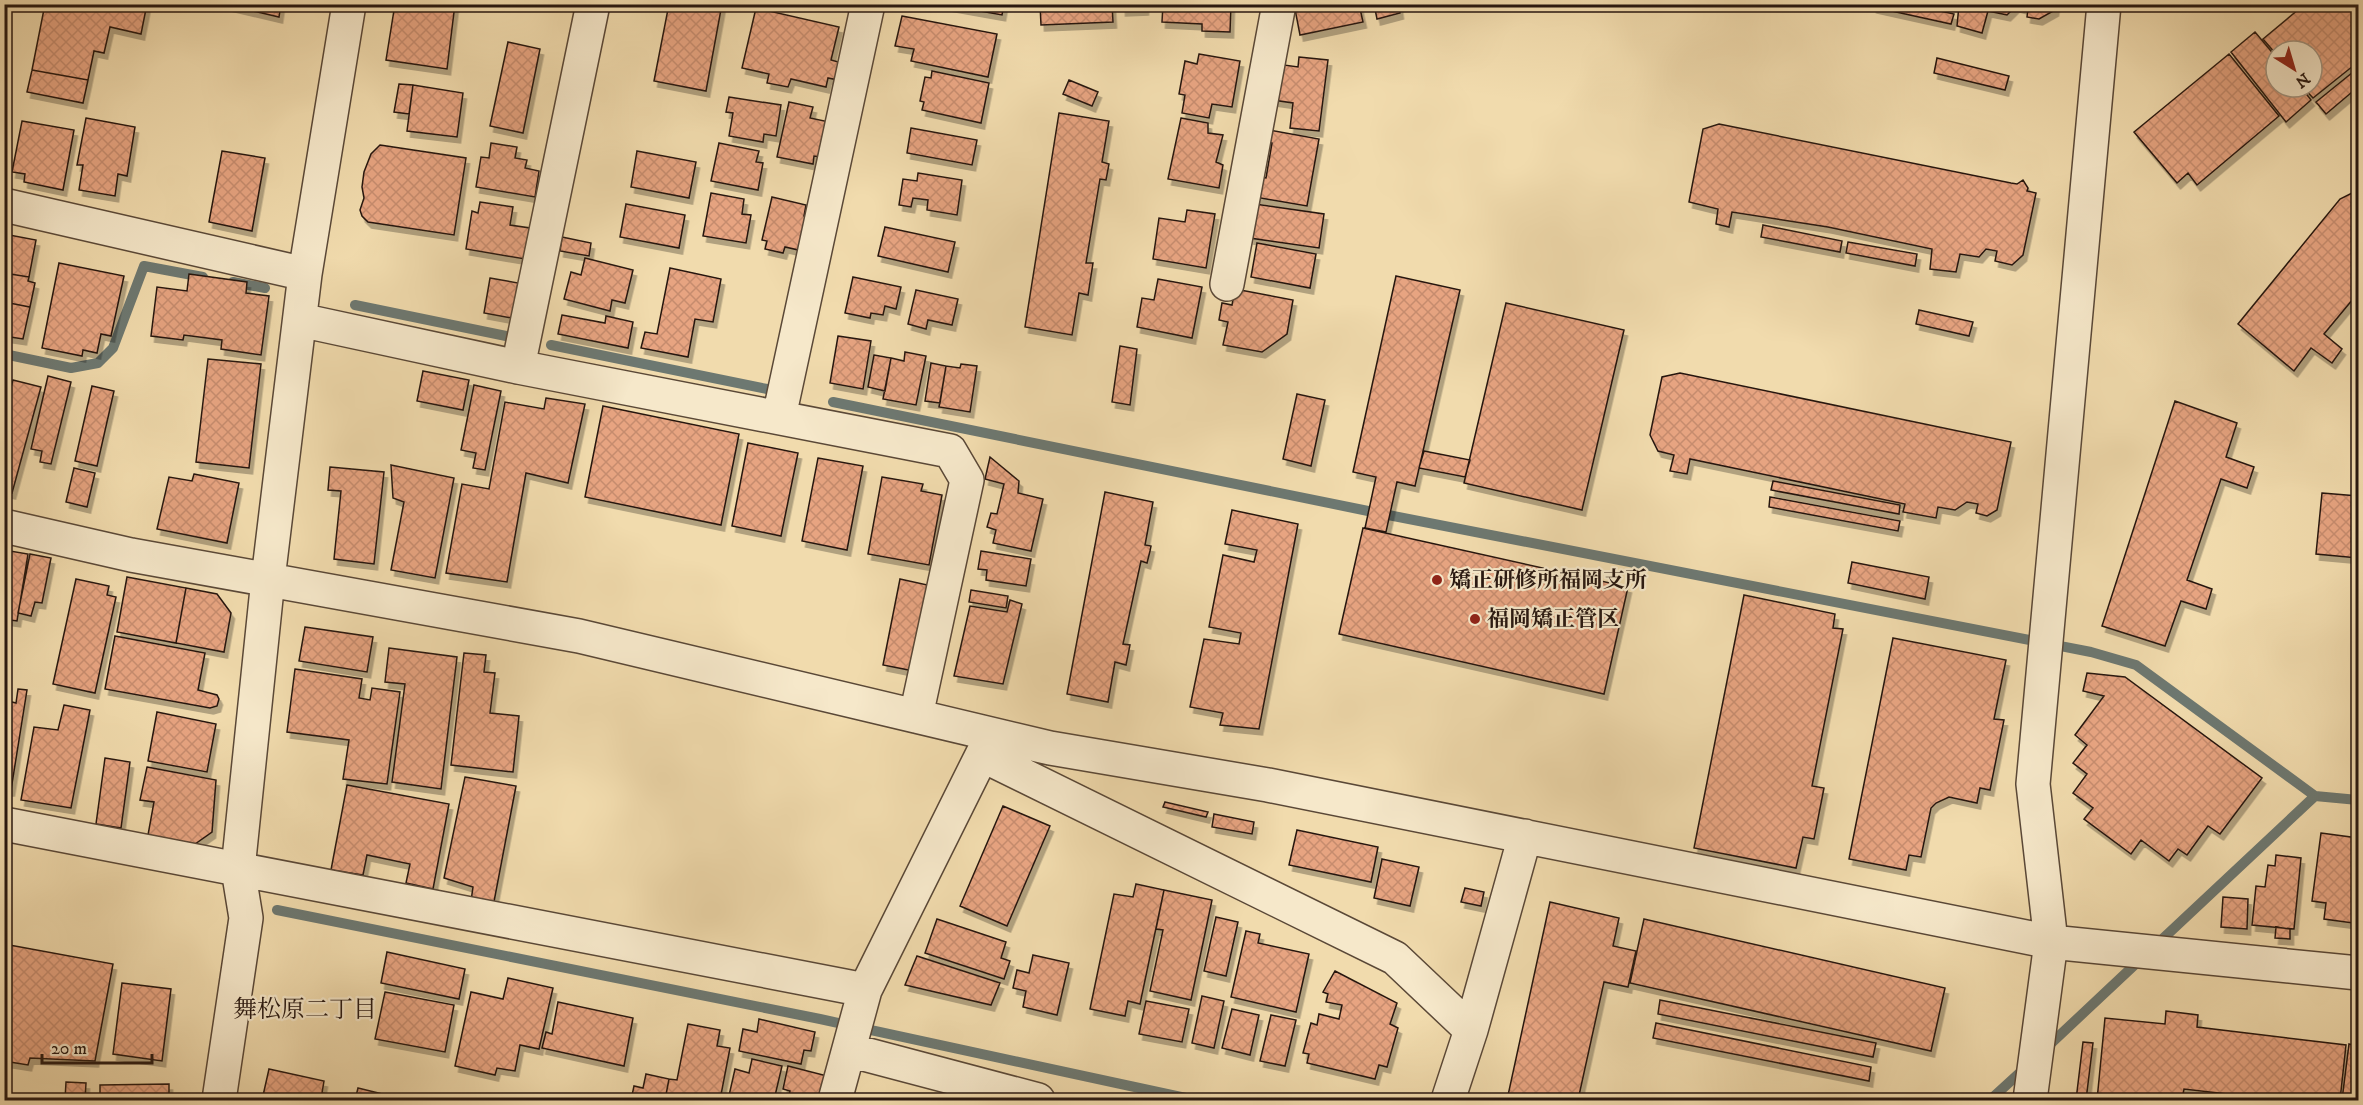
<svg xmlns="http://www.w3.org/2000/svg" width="2363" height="1105" font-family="'IM FELL DW Pica','Noto Serif JP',serif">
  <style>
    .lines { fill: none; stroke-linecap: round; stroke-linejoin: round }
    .stream { stroke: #6d7871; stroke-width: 10 }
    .building { fill: url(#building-cross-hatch); stroke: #271710; stroke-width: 1.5; filter: url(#shadow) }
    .minor-casing { stroke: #5a4837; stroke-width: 36 }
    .minor { stroke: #f6e8ca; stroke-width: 33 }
    .poi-dot { fill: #8f2418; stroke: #f6e8ca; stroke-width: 2 }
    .labels { text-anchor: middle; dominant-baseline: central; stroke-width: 4.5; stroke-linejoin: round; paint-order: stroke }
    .poi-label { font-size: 22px; font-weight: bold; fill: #271710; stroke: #f6e8ca; text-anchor: start }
    .neighbourhood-label { font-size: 24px; fill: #271710; stroke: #f6e8ca }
  </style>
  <defs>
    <pattern id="building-cross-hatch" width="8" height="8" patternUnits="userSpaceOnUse" patternTransform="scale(1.5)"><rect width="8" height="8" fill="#e7a481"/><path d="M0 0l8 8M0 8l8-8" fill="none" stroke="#c68c6e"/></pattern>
    <filter id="shadow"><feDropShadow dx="3.5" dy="6" stdDeviation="0" flood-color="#0004"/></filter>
  </defs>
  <rect width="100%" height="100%" fill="#f1dbad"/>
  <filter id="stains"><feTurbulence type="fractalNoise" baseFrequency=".00333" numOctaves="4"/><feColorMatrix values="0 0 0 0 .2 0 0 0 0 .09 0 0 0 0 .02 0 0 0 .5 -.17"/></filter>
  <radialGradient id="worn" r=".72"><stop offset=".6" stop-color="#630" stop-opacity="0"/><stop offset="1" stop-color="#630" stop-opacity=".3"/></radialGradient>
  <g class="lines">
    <!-- stream -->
    <path class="stream" d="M233,282L265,288
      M355,305L506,336
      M551,345L767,389
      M4,354L71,368L98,363L113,348L144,266L203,277
      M833,402L1373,512L2091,652L2136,665L2315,796L2358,800
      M277,910L820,1019L1195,1100
      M2155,946L2315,796
      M2045,1049L2143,957
      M1990,1100L2025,1068"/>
  </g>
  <!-- building -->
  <path class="building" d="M45,4H147L141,34L110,27L104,53L94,51L88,80L32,70Z
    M223,4H281L279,17Z
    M395,4H455L447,69L386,60Z
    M669,4H722L706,91L654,81Z
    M941,4H1004L1002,15Z
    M1040,4H1112L1113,22L1041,25Z
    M1122,4H1145V9L1122,10Z
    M1163,4H1231L1230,32L1202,31V24L1162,22Z
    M1294,4H1359L1363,22L1300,35Z
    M1374,4H1407L1399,6L1400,13L1377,19Z
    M1873,4H1908L1954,14L1951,24L1873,7Z
    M1956,4H2056L2055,10L2039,19L2027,17L2028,9L2016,6L2007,15L1988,11L1982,33L1957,26L1959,5Z
    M2305,4H2358V62L2313,98L2303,87H2312V51H2276V54L2263,39Z
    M756,8L839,27L831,60L842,63L838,80L828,78L826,87L791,79L788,87L767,83L769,74L742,68Z
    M902,16L997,34L988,77L911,61L914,49L895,46Z
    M2255,32L2276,57V87H2301L2311,100L2286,122L2231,52Z
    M508,42L540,49L523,133L490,126Z
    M1199,54L1240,61L1232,107L1212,104L1209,118L1182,113L1185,95L1179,94L1185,61L1197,64Z
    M2229,54L2279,116L2197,185L2188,173L2177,183L2134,132Z
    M1299,57L1328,60L1319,131L1290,128L1293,103L1273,100L1277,64L1298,67Z
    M1937,58L2009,76L2005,90L1934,73Z
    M2358,68V87L2326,114L2316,102Z
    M32,70L88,80L83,103L27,92Z
    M932,71L989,83L981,123L922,110L924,102L920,101L925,77L931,78Z
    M1069,80L1098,92L1092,106L1063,94Z
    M399,84L413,85L409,114L394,112Z
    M413,85L463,93L457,137L407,131Z
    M729,97L781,105L776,136L764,134L763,142L729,136L733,113L726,112Z
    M789,102L813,107L810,118L834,123L827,158L814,156L813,164L777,157Z
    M1059,113L1109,121L1102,162L1109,164L1106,180L1100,179L1086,263H1093L1088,295L1079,293L1072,335L1025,327Z
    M86,118L135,127L127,176L118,174L115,196L79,190L83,165H77Z
    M1181,118L1208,123V133L1223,135L1216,162L1223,165L1219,188L1168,179Z
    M22,121L74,130L63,190L24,182L25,174L12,172Z
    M1719,124L2011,183L2017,184L2023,180L2028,188L2027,191L2036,193L2023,255L2012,265L1995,261L1997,251L1986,249L1979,257L1960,254L1956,272L1930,269L1932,249L1828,227L1732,212L1729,227L1716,224L1718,209L1689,202L1703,129Z
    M911,128L977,140L972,165L907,153Z
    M1263,129L1319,139L1307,206L1255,197L1259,177L1266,178L1272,143L1261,141Z
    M491,143L517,147L515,158L527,160L525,168L539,171L535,197L476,187L481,157L489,158Z
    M719,143L759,151L756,162L763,163L758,190L711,181Z
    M380,145L466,158L454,235L368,222L362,216L360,210L364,198L362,187L364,172L371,154Z
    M222,151L265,158L252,231L209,222Z
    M637,151L696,162L689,198L631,187Z
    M918,173L962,180L957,215L927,210L928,200L913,198L911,207L899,205L903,179L917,181Z
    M2358,190V293L2324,334L2342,349L2332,363L2311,348L2294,371L2238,324L2340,199Z
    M711,193L744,199L742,214L751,215L746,243L703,236Z
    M772,197L806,205L804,216L814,218L807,252L785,247L783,253L765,249L767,241L762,240Z
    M480,202L513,207L510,225L530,228L525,259L466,249L472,211L478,213Z
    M626,204L685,215L679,248L620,237Z
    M1255,204L1324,214L1319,248L1250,238Z
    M1187,210L1215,214L1206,268L1153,259L1159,218L1185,222Z
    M1763,225L1842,241L1840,252L1761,237Z
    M885,227L955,242L948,272L878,256Z
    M4,234L36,240L29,277L4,273Z
    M562,237L591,243L589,256L560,251Z
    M1848,242L1917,254L1915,266L1846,253Z
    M1257,243L1316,254L1310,288L1251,277Z
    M585,258L633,270L625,303L612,300L610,311L564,299L571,272L581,275Z
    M59,263L124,276L111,336L101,334L97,353L83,350L82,356L42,348Z
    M670,268L721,279L713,322L695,319L688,357L641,348L645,332L657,334Z
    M4,273L29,277L28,281L35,283L30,307L4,302Z
    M189,274L247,282L246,293L269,296L261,355L221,349L222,340L184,335L183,340L151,336L157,287L187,291Z
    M1396,276L1460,290L1415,486L1397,482L1386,532L1365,528L1376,477L1353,472Z
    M853,277L901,287L896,309L885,306L883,315L871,313L870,318L845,313Z
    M490,278L518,283L512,318L484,313Z
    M1158,279L1202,287L1192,338L1137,327L1142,298L1154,300Z
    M1235,289L1293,300L1287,334L1262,352L1223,345L1228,322L1219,320L1222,303L1232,305Z
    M916,290L958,299L952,325L928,320L926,329L908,324Z
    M4,302L30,307L23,339L4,336Z
    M1506,303L1624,330L1582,510L1464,483Z
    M1919,310L1973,322L1969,336L1916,324Z
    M562,315L605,323L606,316L633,322L628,348L558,334Z
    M838,336L871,341L863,389L830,383Z
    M1120,346L1137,349L1130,405L1112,402Z
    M905,352L926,356L916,405L883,399L891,358L904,361Z
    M874,355L891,358L885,391L868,387Z
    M208,359L261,364L249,468L196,462Z
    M931,363L946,366L940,403L925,401Z
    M961,364L977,366L970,412L939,407L946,366L960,368Z
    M423,371L469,380L463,410L417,401Z
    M1680,373L2011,442L1997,510L1987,516L1976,513L1978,504L1967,502L1955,510L1938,507L1936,518L1903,512L1905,504L1690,459L1687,474L1670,471L1674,455L1658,451L1650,435L1662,377Z
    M48,376L71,382L51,464L40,462L42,451L31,449Z
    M13,380L41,387L12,493L4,491V411Z
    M474,385L501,391L485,470L473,468L476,453L461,450Z
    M92,386L114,391L97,466L75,461Z
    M1297,394L1325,400L1311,466L1283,459Z
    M546,398L585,404L568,483L526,473L507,582L446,573L462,484L489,489L505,402L544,409Z
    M2175,401L2237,423L2226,457L2254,467L2247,488L2221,479L2187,580L2212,589L2206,609L2181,601L2165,646L2102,626Z
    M603,406L739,434L721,525L585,497Z
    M748,443L798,453L781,536L732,526Z
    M1424,451L1470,460L1465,477L1419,468Z
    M990,457L1019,481L1018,493L1043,499L1031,551L993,543L996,530L987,527L991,513L997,514L1004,484L985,479Z
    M818,458L863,466L847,550L802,541Z
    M391,465L454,478L435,578L391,570L404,502L393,498Z
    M330,467L384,472L374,564L334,559L341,491L328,490Z
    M74,468L95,473L87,507L66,502Z
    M194,474L239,483L227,543L157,529L169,477L192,481Z
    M882,477L923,484L921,491L942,495L929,565L868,554Z
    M1773,481L1900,505L1899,514L1771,490Z
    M1105,492L1153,502L1145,545L1151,546L1150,551L1147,563L1141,561L1123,644L1130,645L1126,665L1115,662L1108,702L1067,694Z
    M2322,493L2358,496V558L2316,554Z
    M1770,497L1900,521L1898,531L1769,507Z
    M1232,510L1298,524L1259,729L1220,725L1223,713L1190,707L1204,639L1239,644L1241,633L1209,627L1223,555L1254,562L1257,550L1225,544Z
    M1363,528L1628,587L1604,694L1339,634Z
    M4,550L28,554L17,621L4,619Z
    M981,551L1031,559L1026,586L986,580L987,570L978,569Z
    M30,554L51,558L42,603L35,602L31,616L18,613Z
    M1852,562L1929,577L1925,599L1848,583Z
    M127,577L186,588L176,643L117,632Z
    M76,579L109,586L107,595L116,597L95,693L53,684Z
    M900,579L932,586L914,671L883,665Z
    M186,588L217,594L231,613L224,652L176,643Z
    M971,590L1008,596L1006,608L969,602Z
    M1744,595L1835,614L1833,628L1843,629L1812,786L1824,788L1814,839L1803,837L1796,868L1694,848Z
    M1010,600L1022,604L1003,684L954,676L970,606L1007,612Z
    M305,627L373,637L367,672L299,661Z
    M115,636L205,653L198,690L217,695L219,699L217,706L210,708L105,689Z
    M1893,638L2006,660L1994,719L2004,720L1990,790L1980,788L1977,803L1949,797L1936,803L1931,808L1921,857L1909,855L1906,870L1849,859Z
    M389,648L457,657L441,789L392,782L405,684L385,682Z
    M464,653L486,655L484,672L495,673L490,713L519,716L513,772L451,765Z
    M295,669L362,679L359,698L370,700L372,688L400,692L387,784L343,779L349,740L287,732Z
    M2087,673L2125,677L2262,778L2220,834L2208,826L2187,855L2178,849L2169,861L2141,840L2131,854L2084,819L2093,808L2073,793L2087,774L2073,763L2087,745L2075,735L2104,696L2083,691Z
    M18,689L27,690L11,790H4V700L16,703Z
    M64,705L90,710L71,808L21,800L34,727L58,730Z
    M157,712L216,724L207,772L148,761Z
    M105,758L130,762L121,828L96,824Z
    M147,767L216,780L212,832L195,844L148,835L154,802L140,800Z
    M465,777L516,786L493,907L471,901L473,887L444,878Z
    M347,785L449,804L433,889L406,883L410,864L367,855L363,875L331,870Z
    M1165,802L1208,812L1206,817L1163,807Z
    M1003,806L1050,826L1007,926L960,906Z
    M1214,814L1254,822L1252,834L1212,827Z
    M1297,830L1378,847L1371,882L1289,865Z
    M2321,833L2358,838V884L2353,923L2324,919L2326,903L2312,901Z
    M2276,855L2301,858L2294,929L2252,925L2256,886L2265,887L2268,865L2275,866Z
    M1382,859L1419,867L1410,906L1374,898Z
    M1136,884L1164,890L1140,1004L1128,1001L1125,1016L1090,1009L1114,894L1133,897Z
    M1465,888L1484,892L1481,906L1461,902Z
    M1164,890L1212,900L1191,1000L1150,991L1163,930L1156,929Z
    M2223,897L2248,899L2247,929L2221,927Z
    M1550,902L1619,918L1613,946L1636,951L1628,987L1604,982L1578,1100H1507Z
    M1216,917L1238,922L1226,976L1204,971Z
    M937,919L1006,942L1001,958L1010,961L1004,979L925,953Z
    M1644,919L1945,988L1931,1051L1630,983Z
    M2276,927L2290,929V939L2275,938Z
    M1246,931L1260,934L1258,943L1309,954L1296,1012L1231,997Z
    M4,944L113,964L95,1061L30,1058L28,1065L4,1061Z
    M387,952L465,969L459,999L381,983Z
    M1033,955L1069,963L1057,1015L1023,1007L1026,991L1013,988L1017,970L1029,973Z
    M917,956L1000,983L991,1005L905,985Z
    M1335,971L1397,1003L1390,1024L1398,1028L1387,1067L1379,1065L1375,1079L1307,1063L1309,1054L1303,1053L1311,1023L1317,1025L1319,1014L1339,1019L1342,1005L1326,1002L1328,994L1323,992Z
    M508,978L553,988L539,1049L520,1045L515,1071L497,1068L495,1075L455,1066L471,992L503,999Z
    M122,983L171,989L162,1061L113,1054Z
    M385,992L454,1005L445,1052L375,1039Z
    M1202,996L1224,1001L1214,1048L1192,1043Z
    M1660,1000L1876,1043L1873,1057L1658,1014Z
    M1146,1001L1189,1009L1182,1042L1139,1034Z
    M558,1002L633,1018L624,1066L542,1048L546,1032L552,1034Z
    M1232,1009L1259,1015L1250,1055L1222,1048Z
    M2166,1011L2198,1015L2197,1027L2346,1045L2340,1100H2280L2184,1089L2182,1100H2097L2105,1018L2165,1024Z
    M1271,1015L1296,1020L1285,1066L1260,1061Z
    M759,1019L815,1032L811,1051L804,1050L801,1064L739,1051L743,1029L757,1032Z
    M1656,1023L1871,1067L1869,1081L1653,1038Z
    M688,1024L720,1030L717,1046L730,1048L720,1100H665L669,1079L677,1080Z
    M2083,1042L2093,1043L2086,1100H2076Z
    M2349,1044L2358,1046V1100H2342Z
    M752,1059L782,1066L774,1100H728L735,1069L749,1073Z
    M788,1066L831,1077L825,1100H788L790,1091L783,1089Z
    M269,1069L324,1081L322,1093L332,1095L331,1100H262Z
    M646,1074L669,1079L665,1100H631L634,1086L643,1088Z
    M66,1082L86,1083L85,1100H65Z
    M169,1084V1100H100V1085Z
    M358,1088L407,1100H355Z
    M43,1098V1100H4V1099Z"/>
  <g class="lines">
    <!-- minor casing -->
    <g class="minor-casing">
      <path id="minor" d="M4,205L305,274
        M1227,284L1279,4
        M300,320L518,367L950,451L967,480L916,716
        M518,367L593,4
        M779,417L868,4
        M4,526L131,555L579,636L1050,748L1268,785L2051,942L2358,973
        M982,755L1395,958L1471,1030
        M4,824L865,990
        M849,1050L1038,1100
        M219,1100L246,918L238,869L268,579L305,274L349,4
        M835,1100L865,990L982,755L995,739
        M1448,1100L1471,1030L1525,836
        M2030,1100L2051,942L2033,784L2104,4"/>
    </g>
    <!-- minor -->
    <use href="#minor" class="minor"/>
  </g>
  <!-- markers -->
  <g class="poi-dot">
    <circle cx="1437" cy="580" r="6"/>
    <circle cx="1475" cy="619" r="6"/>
  </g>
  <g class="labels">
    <!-- poi labels -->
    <g class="poi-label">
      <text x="1449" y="580">矯正研修所福岡支所</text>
      <text x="1487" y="619">福岡矯正管区</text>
    </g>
    <!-- neighbourhood labels -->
    <g class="neighbourhood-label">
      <text x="305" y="1010">舞松原二丁目</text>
    </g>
  </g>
  <!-- margin -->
  <rect width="2363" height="1105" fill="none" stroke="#f1dbad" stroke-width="24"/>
  <rect x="6" y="6" width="2351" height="1093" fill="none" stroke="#271710" stroke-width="3"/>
  <rect x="12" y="12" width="2339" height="1081" fill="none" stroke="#271710" stroke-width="1.5"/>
  <!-- north arrow -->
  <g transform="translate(2294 69) rotate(143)"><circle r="28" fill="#f6e8ca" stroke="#a39480" stroke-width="1.5"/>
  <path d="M0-4.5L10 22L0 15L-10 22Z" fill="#8f2418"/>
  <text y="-9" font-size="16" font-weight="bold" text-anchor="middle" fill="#271710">N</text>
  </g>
  <!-- scale -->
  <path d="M42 1054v9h110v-9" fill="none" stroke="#271710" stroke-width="3"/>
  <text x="51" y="1054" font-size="18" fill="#271710" stroke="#f6e8ca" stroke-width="4.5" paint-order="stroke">20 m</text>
  <rect width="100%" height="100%" filter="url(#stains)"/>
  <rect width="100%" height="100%" fill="url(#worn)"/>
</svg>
